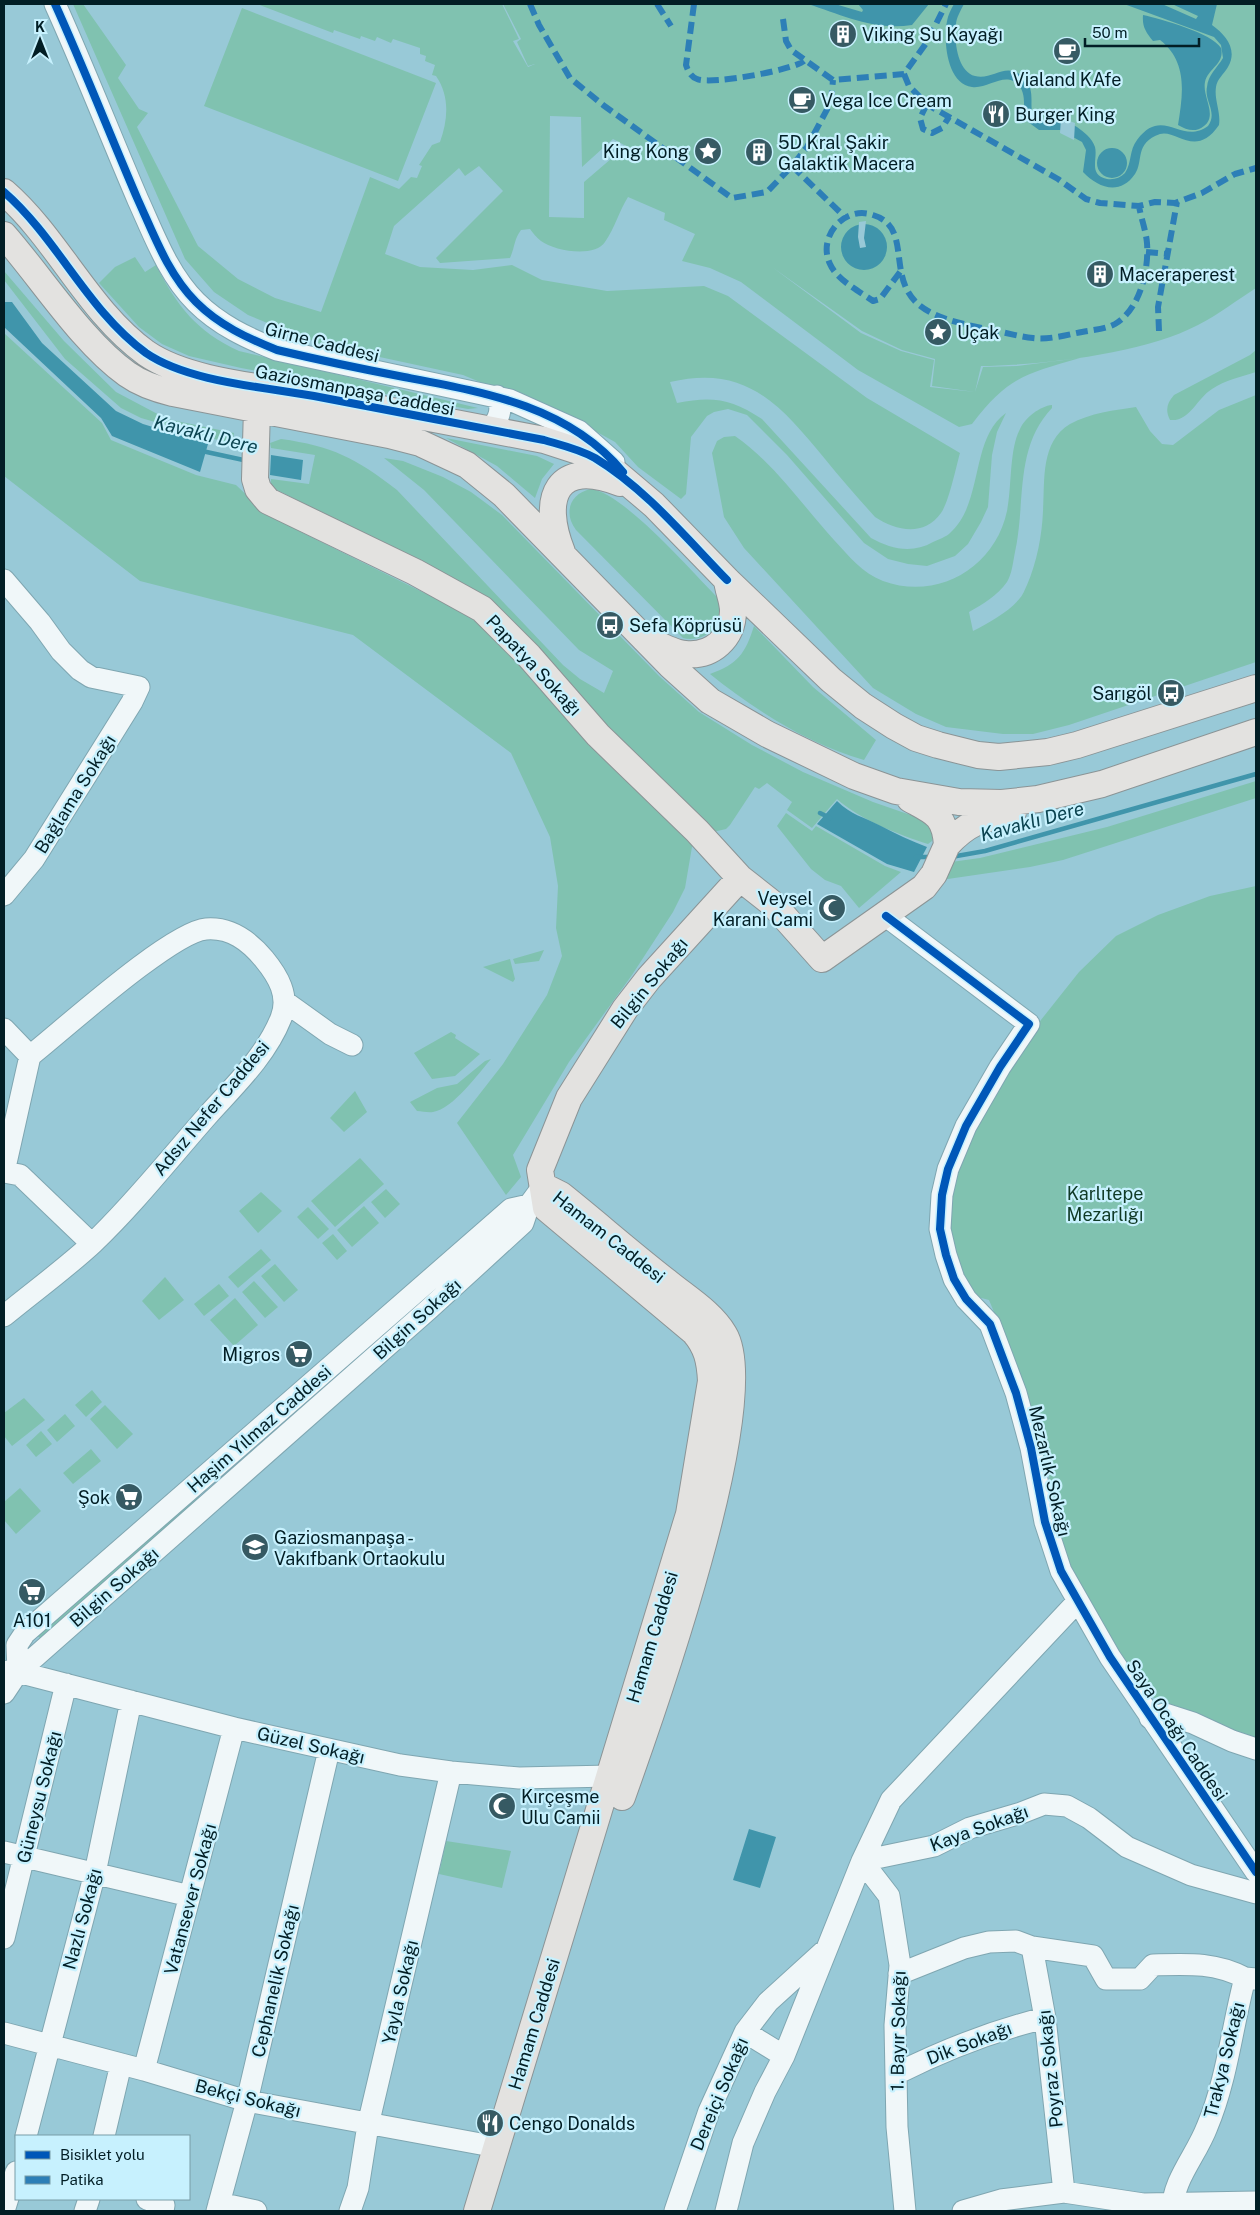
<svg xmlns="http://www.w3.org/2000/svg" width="1260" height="2215" font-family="'Public Sans',sans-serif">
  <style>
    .green { fill: #80c2b0; fill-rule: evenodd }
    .water { fill: #4095ab }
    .pier { fill: #98c9d7 }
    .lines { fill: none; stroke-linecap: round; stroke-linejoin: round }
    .stream { stroke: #4095ab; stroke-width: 4.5 }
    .minor-casing { stroke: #7fa6b1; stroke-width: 23 }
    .major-casing { stroke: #8b9496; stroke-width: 28 }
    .minor { stroke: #f0f7f9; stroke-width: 21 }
    .major { stroke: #e3e2e0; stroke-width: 26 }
    .quiet { stroke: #2d7fb7; stroke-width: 6; stroke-dasharray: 12 6; stroke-linecap: butt }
    .cycleway-casing { stroke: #c7f1fe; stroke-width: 11 }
    .cycleway { stroke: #0057b8; stroke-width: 8 }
    .labels { text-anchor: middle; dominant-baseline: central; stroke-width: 4.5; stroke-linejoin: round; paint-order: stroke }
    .poi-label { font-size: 18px; fill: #021e25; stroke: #c7f1fe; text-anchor: start }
    .street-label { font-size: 18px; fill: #021e25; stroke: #c7f1fe }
    .park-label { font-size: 18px; fill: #103a26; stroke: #c7f1fe }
    .water-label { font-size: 19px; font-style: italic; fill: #0b4350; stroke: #c7f1fe }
  </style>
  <rect width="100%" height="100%" fill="#98c9d7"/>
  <!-- green -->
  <path class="green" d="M73,4H83L126,65L118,78L139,109L148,113L137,127L198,246L238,279L275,298L321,312L370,177L399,189L411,177L417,178L422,166L419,165L432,145L440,142C448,120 450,96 436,76L432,75L435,65L425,61L426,56L420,54V48L393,39L391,43L377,37L375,41L361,36L360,39L334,30L333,33L257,4H502L519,39L513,41L528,67L535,64L528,66L517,42L521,39L503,4H1256V288C1237,300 1218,315 1198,325C1143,354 1043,365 981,366L975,392L932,386L935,359L902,350L862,331L772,267L861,333L901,351L934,360L930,387L975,392L983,367L1017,366L1080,358C1025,374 1008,377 972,424L959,427L858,370L741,282L710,268L682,261L695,234L664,220L665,213L628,197C619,211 615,228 605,242C595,258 554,251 541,241C537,238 533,233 530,229L521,230C514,239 515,247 510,258L440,263L436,258L503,191L479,166L465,176L459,168L394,226L385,254L420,267L473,270L512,265L542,280L607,291L704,286L728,296L867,398L960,453C956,467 949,502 941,513C924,537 896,531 875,517C858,498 841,479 825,459C780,405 747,364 670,382L677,403C713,396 731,399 762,419L871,538C891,549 912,554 933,542C939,539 946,537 950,533C984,503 970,438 1006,413L997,432L992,455L988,507L981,522L968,544L955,556L927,566L908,564L888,559L864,543L787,455L747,415L728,409L714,412L707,416L691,437L686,494L681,499L638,467L615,442L586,426L463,375L324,345L289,332L248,315L214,292L185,259ZM550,116L581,117L582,167L613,139L626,146L584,182V218L549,217Z
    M242,8L436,83L398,181L204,106Z
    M135,257L145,272L156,265C177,306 196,331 239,351L478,408L468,409L241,368L189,356L162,344L139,327L99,283L115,267Z
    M4,271L64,341L116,392L167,419L234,433L232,444L141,418L121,408L65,359L4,280Z
    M4,333L102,423L111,440L196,475L236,485L257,505L282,517L301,532L481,621L693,841L685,888L673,912L632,975L569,1062L513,1155L521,1177L506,1195L457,1123L503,1064L547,995L562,956L556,928L558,886L550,837L511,753L353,635L140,581L4,476Z
    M1256,350V372C1241,377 1225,380 1212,389C1196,399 1190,422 1170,420C1165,410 1167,403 1174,395L1250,355Z
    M1256,395V662L1069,725L1033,734H1003L946,727L916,714L873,688L744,548L724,517L712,453L717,441L724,437L735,436C774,463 803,506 834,540C849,556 862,573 883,581C937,601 995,568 1007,511C1012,487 1009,450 1020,429C1025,418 1040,406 1052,405V408C1014,448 1026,503 1015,552C1013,562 1012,574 1007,582C997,596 983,604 969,612L973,631C988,623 1009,612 1020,598C1023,595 1025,589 1027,585C1037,562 1042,535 1043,511C1045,481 1040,442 1070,424C1090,413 1115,410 1136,407L1150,431L1162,444L1173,445L1219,410Z
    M446,438L537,456L554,464L542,479L535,498L497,466Z
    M281,439C332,446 356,458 397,490L563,665L580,679L604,693L613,671L579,650L424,490L384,458L403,461L443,477L471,492L502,515L659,676L699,712L752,745L803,772L873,802L925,820L934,832L932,841L928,844C899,835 859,819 837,799L812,828L787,810L792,802L767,783L759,789L755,787L730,825L726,829L713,832L620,743L562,675L321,512L271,487V479L309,484L315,455L271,448L270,443Z
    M591,489C624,493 693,573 719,599C720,603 723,610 722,614C719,632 699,642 683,638L576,530C563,513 570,493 591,489Z
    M754,626L813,687L876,740L864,760C810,745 753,709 710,674C738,664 745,654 754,626Z
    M1256,781V798L1063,860L1030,867L941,880L951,862L980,858L1107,827Z
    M786,813L812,831L816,826L885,866L901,872L859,908L841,886L825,880L811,869L777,826Z
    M1256,886V1741L1167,1706L1144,1691L1086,1596L1067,1559L1050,1513L1049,1470L1021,1377L989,1300L970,1295L956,1262L947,1206L980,1110L1029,1035L1079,972L1116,936L1158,915L1210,896Z
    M544,950L539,961L515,964L513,959Z
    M510,959L515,979L513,982L483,967Z
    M451,1032L456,1035L455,1038L480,1054L455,1076L432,1079L414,1053Z
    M491,1059C478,1074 453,1109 433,1112C428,1113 422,1111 417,1111L410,1102L437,1088L457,1084L485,1061Z
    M355,1091L367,1112L344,1132L330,1118Z
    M360,1158L384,1184L335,1227L311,1201Z
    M386,1189L400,1204L385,1218L371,1202Z
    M261,1192L282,1211L258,1233L239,1211Z
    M364,1206L379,1223L352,1247L337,1230Z
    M308,1207L329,1229L318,1239L297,1217Z
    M509,1224L220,1481L217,1478Z
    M333,1234L347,1251L337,1260L322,1243Z
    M261,1249L271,1260L238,1288L228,1277Z
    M275,1264L298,1290L284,1302L261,1276Z
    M165,1277L184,1300L159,1320L142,1301Z
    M254,1281L278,1307L265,1318L242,1292Z
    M219,1284L229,1296L204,1316L194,1304Z
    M235,1298L258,1325L234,1346L210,1320Z
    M92,1390L102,1402L86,1417L75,1405Z
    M24,1398L45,1420L12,1446L4,1436V1413Z
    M105,1405L133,1434L117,1449L90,1419Z
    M65,1414L75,1426L57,1442L47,1430Z
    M41,1431L52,1444L36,1457L26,1445Z
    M91,1449L101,1461L73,1484L63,1473Z
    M20,1488L41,1511L16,1534L4,1520V1502Z
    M198,1495L201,1498L40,1638L36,1635Z
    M446,1841L511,1851L502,1888L439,1874Z"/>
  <!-- water -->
  <path class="water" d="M808,4H835L862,12L863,10L858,4H929L912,25C875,31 842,15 808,4Z
    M954,4H964C961,10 956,18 956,25C954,40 957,71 975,76C993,81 1007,59 1025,79C1037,93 1027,108 1035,118C1048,125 1063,118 1077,127C1084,132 1092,138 1095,147C1098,159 1088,175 1107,179C1114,180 1120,178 1125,173C1132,163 1129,150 1137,140C1163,105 1181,146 1208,126C1218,112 1204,101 1207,87C1208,75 1217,68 1223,58L1221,45L1214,37L1124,4H1162L1196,19L1198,16L1172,4H1217L1212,25C1226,35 1238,50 1228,67C1224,74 1217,79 1216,87C1214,100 1221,112 1219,125C1196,159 1176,129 1160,134C1134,143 1144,161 1135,174C1120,196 1098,188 1083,172L1086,150L1082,142L1060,130H1039L1024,119C1023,105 1028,89 1013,81C1001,75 986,89 972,87C947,84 943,41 947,21C948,15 951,9 954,4Z
    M1143,15C1161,19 1212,33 1221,48C1225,64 1208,68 1205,82C1202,97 1218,115 1204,126C1195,133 1187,130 1178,125C1183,94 1188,62 1160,40L1153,41C1146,32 1142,27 1143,15Z
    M1097 163a15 15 0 1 1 30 0a15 15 0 1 1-30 0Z
    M841 247a23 23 0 1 1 46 0a23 23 0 1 1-46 0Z
    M4,302H12L42,343L116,411L143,424L208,444L200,472L112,436L101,418L4,327Z
    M271,455L303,460L301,480L270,475Z
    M837,801C851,815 864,817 881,826C896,834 911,841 927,847L914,872L887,864L817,824Z
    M749,1829L776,1837L760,1888L733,1880Z"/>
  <!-- pier -->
  <path class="pier" d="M1061,118L1075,123L1074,140L1060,133Z
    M866,221L864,238L866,247L860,248L858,237L859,222Z"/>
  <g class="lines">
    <!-- stream -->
    <path class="stream" d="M202,451L248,461
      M820,813L830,818
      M916,857H933
      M951,857L985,851L1256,774"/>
    <!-- minor casing -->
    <g class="minor-casing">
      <path id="minor" d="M55,4C84,68 110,135 138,200C154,235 168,274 196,302C219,325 247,338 277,350L510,400L579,431L614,462
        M490,430C499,419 503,410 497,396
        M4,580L40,622L61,651L80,670L91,677L139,687L132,702L34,859L4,895
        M886,916L1029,1024L1000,1067L966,1126L948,1169L942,1195L940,1229L946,1255L954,1279L966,1299L990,1324L1016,1393L1031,1448L1045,1522L1061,1571L1110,1657L1256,1872
        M284,1001L330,1034L352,1045
        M4,1029L30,1056
        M4,1172L30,1056
        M4,1172L20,1175L92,1244
        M4,1316C33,1292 65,1269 93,1243C134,1204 170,1158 208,1115C234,1086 266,1056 281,1018C290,996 278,976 264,959C249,941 231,927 206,929C171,932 63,1030 30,1056
        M8,1671L18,1672L234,1728L400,1765L451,1772L519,1778L610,1776
        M18,1672L17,1645L25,1633L511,1209L529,1205
        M4,1693L18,1672L429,1309L523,1223L529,1205L543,1186
        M1150,1718L1165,1714L1193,1723L1232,1741L1256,1749
        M4,1852L190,1896
        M862,1861L934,1846L970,1828L1021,1813L1044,1804L1067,1806L1089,1818L1127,1847L1191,1875L1256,1893
        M862,1861L889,1896L900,1965L895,2025L897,2127L905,2211
        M4,1938L66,1684
        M1032,1947L1045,2018L1064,2192
        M899,1974L964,1948L989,1942L1016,1941L1032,1947L1093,1956L1106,1979H1140L1153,1965C1187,1964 1215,1962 1245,1978
        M745,2032L784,2056
        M4,2033L144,2070L247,2101L497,2147
        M144,2070L234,1728
        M896,2074C944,2050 992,2031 1045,2018
        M26,2136L95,1873L131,1701
        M104,2136L121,2064
        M147,2199L164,2205L163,2211
        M219,2203L256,2211
        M4,2211L16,2172
        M85,2211L89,2199
        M217,2211L247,2101L329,1750
        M350,2211L358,2188L368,2125L451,1772
        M675,2211L709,2111L745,2032L768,2002L823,1952
        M726,2211L743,2143L765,2092L784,2056L862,1861L891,1800L1078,1601
        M963,2211L1001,2200L1064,2192L1143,2204L1256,2202
        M1172,2211C1173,2179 1196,2156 1207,2127C1227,2080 1232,2027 1245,1978L1256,1979"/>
    </g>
    <!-- major casing -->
    <g class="major-casing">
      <path id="major" d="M4,192C58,239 87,310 146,353C188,382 264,387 314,396C391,410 467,426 544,440L584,453L615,472L654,505L727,580L831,680L863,706L894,726L916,738L938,745L978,755L999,757L1048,752L1077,745L1256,688
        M4,235C41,277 82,342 127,374C141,384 156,389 173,393L389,435L420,443L467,465L504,495L670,665L710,701L767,734L854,776L896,791L959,802L1002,803L1038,799L1102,784L1256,732
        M257,408L255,479L258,489L268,501L415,572L482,609L529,656L598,735L697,831L740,878L773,904L822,959L924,887L934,874L947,845
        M562,552C540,497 557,458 620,483
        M651,641C661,646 674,653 685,654C712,657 733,638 733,611C733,600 728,591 727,580
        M910,799C934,812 945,815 947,845C969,821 983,819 1013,812
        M543,1186L561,1195C596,1223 630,1253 666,1281C685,1297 711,1312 724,1334C764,1399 650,1719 622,1797
        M477,2211L689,1514L711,1381C710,1361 707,1347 694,1332L546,1208L540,1170L569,1098L625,1009L649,978L740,878"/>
    </g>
    <!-- minor -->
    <use href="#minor" class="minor"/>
    <!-- major -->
    <use href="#major" class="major"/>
    <!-- quiet -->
    <path class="quiet" d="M530,4L539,25L570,78L603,105L732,198L767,192L792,166L807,147L831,102L833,80
      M657,4L671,26
      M694,4L686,65C688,71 691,77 697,79C711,85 793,70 804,61
      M783,19L786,41L791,50L833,80L904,74L927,42L946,4
      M904,74L909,86L928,105L1058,179L1086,199L1100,203L1139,206L1155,202L1175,203L1202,193L1235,174L1256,168
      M927,104L920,118L923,129L932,133L942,128L949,117
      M792,166L846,218
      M1146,252L1168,254
      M900,272L880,299L873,301C859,291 837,280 830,264C817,237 844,205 873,215C913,227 886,276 918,304C938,321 970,325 996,331C1008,333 1021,337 1033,338C1049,340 1066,335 1082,332C1092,330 1106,329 1115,324C1140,309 1149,271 1147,243C1146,231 1141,218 1139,206
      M1159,331L1158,307L1177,202"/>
    <!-- cycleway casing -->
    <g class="cycleway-casing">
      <path id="cycleway" d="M55,4C84,68 110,135 138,200C154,235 168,274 196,302C219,325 247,338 277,350C319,360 362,369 404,377C484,392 568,406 623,472
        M4,192C58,239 87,310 146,353C188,382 264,387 314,396C391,410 467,426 544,440C561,445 579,449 595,458C646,489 686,538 727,580
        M886,916L1029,1024L1000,1067L966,1126L948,1169L942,1195L940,1229L946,1255L954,1279L966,1299L990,1324L1016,1393L1031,1448L1045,1522L1061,1571L1110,1657L1256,1872"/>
    </g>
    <!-- cycleway -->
    <use href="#cycleway" class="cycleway"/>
  </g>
  <!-- icons -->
  <defs>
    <g id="building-disc" transform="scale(1.4375)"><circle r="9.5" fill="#365a63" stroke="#c7f1fe"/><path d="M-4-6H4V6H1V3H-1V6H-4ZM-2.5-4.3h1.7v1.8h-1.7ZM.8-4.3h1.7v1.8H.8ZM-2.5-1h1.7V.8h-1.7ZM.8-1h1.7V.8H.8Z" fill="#fff"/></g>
    <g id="cafe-disc" transform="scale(1.4375)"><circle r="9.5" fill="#365a63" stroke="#c7f1fe"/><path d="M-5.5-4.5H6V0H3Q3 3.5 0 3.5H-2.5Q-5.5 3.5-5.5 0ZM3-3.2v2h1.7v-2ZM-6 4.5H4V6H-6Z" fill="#fff"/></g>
    <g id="restaurant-disc" transform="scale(1.4375)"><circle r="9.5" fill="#365a63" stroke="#c7f1fe"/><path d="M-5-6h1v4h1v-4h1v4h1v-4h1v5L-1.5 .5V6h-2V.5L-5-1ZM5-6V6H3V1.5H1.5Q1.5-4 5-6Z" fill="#fff"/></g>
    <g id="sight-disc" transform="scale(1.4375)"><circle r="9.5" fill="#365a63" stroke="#c7f1fe"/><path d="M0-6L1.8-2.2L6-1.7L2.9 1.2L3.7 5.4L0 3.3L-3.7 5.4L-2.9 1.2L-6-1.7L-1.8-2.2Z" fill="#fff"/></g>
    <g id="bus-disc" transform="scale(1.4375)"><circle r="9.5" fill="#365a63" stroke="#c7f1fe"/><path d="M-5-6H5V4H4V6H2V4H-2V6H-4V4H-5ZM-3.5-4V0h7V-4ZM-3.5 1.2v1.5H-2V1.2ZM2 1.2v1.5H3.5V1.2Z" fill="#fff"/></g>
    <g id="mosque-disc" transform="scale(1.4375)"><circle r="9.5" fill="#365a63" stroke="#c7f1fe"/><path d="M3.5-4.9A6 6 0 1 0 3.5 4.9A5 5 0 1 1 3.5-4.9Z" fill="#fff"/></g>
    <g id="supermarket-disc" transform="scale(1.4375)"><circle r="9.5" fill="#365a63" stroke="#c7f1fe"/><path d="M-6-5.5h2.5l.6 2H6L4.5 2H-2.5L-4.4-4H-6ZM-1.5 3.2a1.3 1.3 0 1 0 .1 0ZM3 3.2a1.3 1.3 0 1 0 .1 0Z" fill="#fff"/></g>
    <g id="school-disc" transform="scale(1.4375)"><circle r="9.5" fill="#365a63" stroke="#c7f1fe"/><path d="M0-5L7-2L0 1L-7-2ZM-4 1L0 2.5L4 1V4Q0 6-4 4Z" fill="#fff"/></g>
  </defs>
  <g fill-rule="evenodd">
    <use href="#building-disc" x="843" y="34"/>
    <use href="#cafe-disc" x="1067" y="51"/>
    <use href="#cafe-disc" x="802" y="100"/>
    <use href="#restaurant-disc" x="996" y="114"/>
    <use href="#sight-disc" x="708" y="151"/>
    <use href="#building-disc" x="759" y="152"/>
    <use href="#building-disc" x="1100" y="274"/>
    <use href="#sight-disc" x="938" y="332"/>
    <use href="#bus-disc" x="610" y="625"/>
    <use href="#bus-disc" x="1171" y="693"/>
    <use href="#mosque-disc" x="832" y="908"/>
    <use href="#supermarket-disc" x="299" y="1354"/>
    <use href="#supermarket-disc" x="129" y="1497"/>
    <use href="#school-disc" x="255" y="1547"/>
    <use href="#supermarket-disc" x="32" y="1592"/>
    <use href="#mosque-disc" x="502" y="1806"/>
    <use href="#restaurant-disc" x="490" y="2123"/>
  </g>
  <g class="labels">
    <!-- poi labels -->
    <g class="poi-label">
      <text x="862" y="34">Viking Su Kayağı</text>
      <text x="1067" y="79" text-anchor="middle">Vialand KAfe</text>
      <text x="821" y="100">Vega Ice Cream</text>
      <text x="1015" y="114">Burger King</text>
      <text x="778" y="142">5D Kral Şakir<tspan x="778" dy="21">Galaktik Macera</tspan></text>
      <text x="689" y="151" text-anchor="end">King Kong</text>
      <text x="1119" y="274">Maceraperest</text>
      <text x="957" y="332">Uçak</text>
      <text x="629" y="625">Sefa Köprüsü</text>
      <text x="1152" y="693" text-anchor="end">Sarıgöl</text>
      <text x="813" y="898" text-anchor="end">Veysel<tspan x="813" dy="21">Karani Cami</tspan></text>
      <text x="280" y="1354" text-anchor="end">Migros</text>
      <text x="110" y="1497" text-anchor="end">Şok</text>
      <text x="274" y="1537">Gaziosmanpaşa -<tspan x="274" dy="21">Vakıfbank Ortaokulu</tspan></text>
      <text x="32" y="1620" text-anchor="middle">A101</text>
      <text x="521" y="1796">Kırçeşme<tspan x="521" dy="21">Ulu Camii</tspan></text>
      <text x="509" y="2123">Cengo Donalds</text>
    </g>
    <!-- street labels -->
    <g class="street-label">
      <text transform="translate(322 342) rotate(14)">Girne Caddesi</text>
      <text transform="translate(355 390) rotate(11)">Gaziosmanpaşa Caddesi</text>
      <text transform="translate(534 665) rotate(47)">Papatya Sokağı</text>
      <text transform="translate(75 794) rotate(-58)">Bağlama Sokağı</text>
      <text transform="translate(649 983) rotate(-51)">Bilgin Sokağı</text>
      <text transform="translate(211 1108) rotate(-50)">Adsız Nefer Caddesi</text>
      <text transform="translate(609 1237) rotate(38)">Hamam Caddesi</text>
      <text transform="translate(417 1319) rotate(-42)">Bilgin Sokağı</text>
      <text transform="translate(259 1429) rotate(-41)">Haşim Yılmaz Caddesi</text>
      <text transform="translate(1050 1471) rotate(77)">Mezarlık Sokağı</text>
      <text transform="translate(114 1587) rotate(-41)">Bilgin Sokağı</text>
      <text transform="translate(652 1637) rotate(-73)">Hamam Caddesi</text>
      <text transform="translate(1177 1730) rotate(56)">Saya Ocağı Caddesi</text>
      <text transform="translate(311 1745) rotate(13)">Güzel Sokağı</text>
      <text transform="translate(39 1797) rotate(-76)">Güneysu Sokağı</text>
      <text transform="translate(979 1828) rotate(-20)">Kaya Sokağı</text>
      <text transform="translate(190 1899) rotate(-75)">Vatansever Sokağı</text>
      <text transform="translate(82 1919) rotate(-75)">Nazlı Sokağı</text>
      <text transform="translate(275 1981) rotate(-77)">Cephanelik Sokağı</text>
      <text transform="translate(400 1992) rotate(-77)">Yayla Sokağı</text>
      <text transform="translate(534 2024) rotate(-73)">Hamam Caddesi</text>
      <text transform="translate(898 2031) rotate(-89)">1. Bayır Sokağı</text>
      <text transform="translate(969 2043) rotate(-21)">Dik Sokağı</text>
      <text transform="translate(1224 2060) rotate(-76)">Trakya Sokağı</text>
      <text transform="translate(1050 2069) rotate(-96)">Poyraz Sokağı</text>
      <text transform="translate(719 2094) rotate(-67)">Dereiçi Sokağı</text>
      <text transform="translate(248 2098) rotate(14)">Bekçi Sokağı</text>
    </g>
    <!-- park labels -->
    <g class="park-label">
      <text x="1105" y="1193">Karlıtepe<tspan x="1105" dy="21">Mezarlığı</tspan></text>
    </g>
    <!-- water labels -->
    <g class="water-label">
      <text transform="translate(206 434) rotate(14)">Kavaklı Dere</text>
      <text transform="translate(1032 821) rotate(-15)">Kavaklı Dere</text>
    </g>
  </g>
  <!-- border -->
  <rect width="1260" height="2215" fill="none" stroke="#021e25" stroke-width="10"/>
  <!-- legend -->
  <rect x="15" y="2135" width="175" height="65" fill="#c7f1fe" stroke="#789da7"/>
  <rect x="25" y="2151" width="25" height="8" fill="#0057b8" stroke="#789da7"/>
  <text x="60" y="2160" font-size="15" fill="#021e25">Bisiklet yolu</text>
  <rect x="25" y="2176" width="25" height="8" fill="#2d7fb7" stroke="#789da7"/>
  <text x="60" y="2185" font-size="15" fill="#021e25">Patika</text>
  <!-- north arrow -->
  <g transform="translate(40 40)" stroke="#c7f1fe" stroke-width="4" paint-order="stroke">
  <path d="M0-4L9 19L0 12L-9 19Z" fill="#021e25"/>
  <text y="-8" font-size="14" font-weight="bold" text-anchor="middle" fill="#021e25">K</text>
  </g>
  <!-- scale -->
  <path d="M1085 38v8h114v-8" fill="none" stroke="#021e25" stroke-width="2.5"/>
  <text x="1092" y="38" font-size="15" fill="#021e25" stroke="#c7f1fe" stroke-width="4" paint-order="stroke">50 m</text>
</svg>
